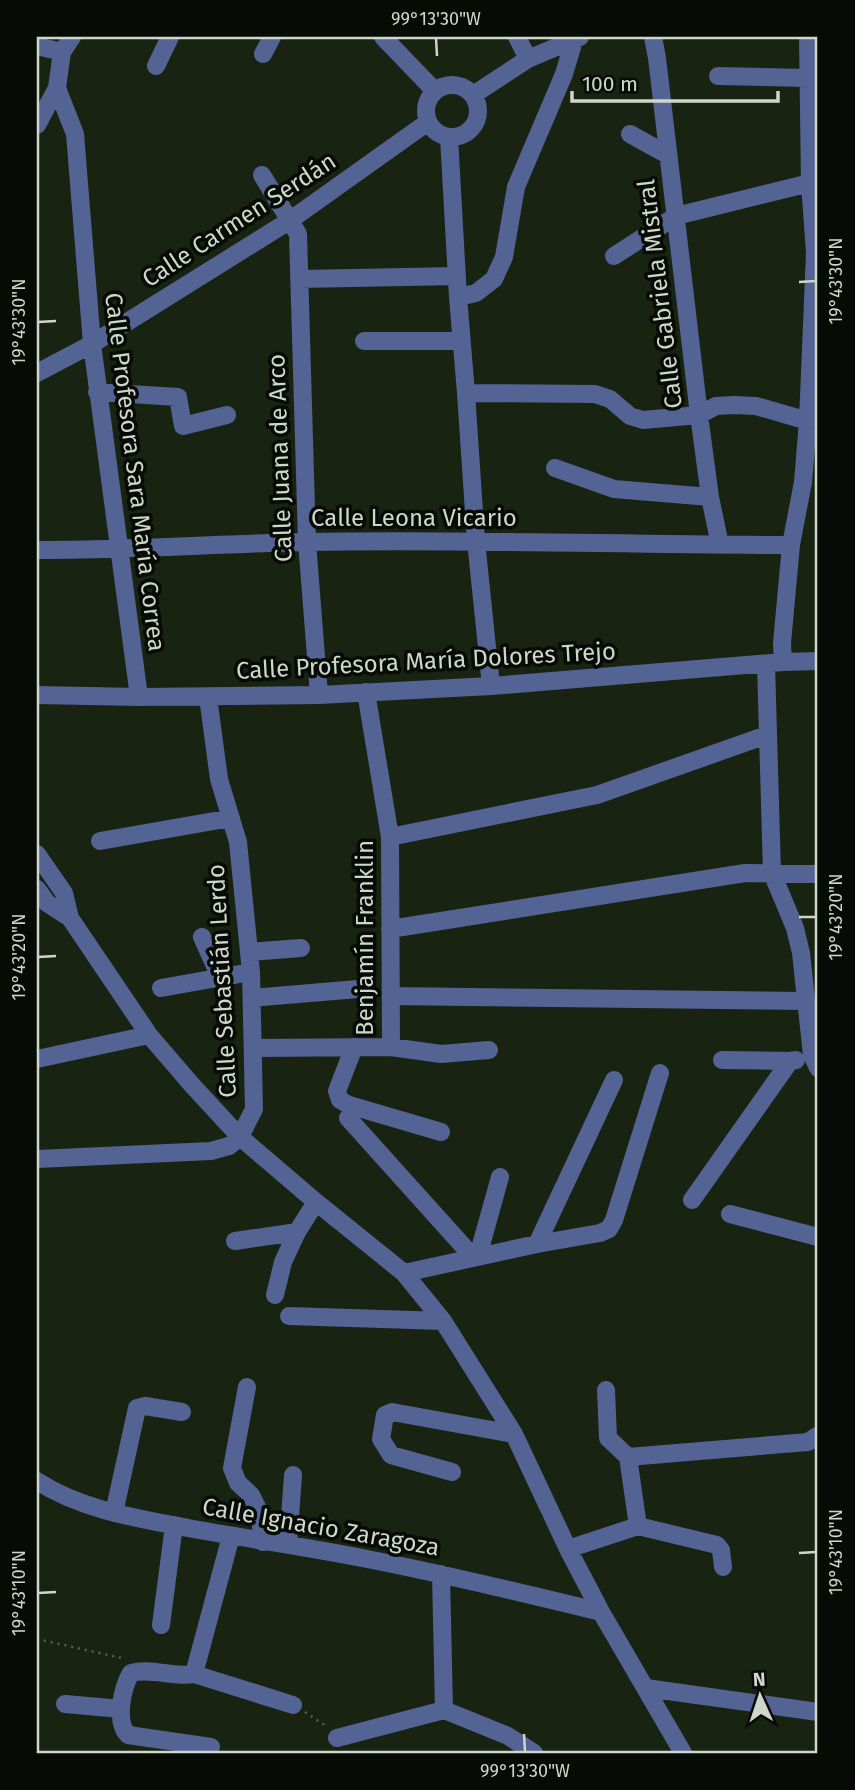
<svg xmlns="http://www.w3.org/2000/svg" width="855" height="1790" font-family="'Fira Sans',sans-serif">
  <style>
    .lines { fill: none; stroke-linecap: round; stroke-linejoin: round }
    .path { stroke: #576051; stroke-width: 2.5; stroke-dasharray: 2 5; stroke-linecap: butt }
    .minor { stroke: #536394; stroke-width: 18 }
    .ticks { fill: none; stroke: #cfd6cb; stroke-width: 2.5 }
    .labels { text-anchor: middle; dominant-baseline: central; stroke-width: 7; stroke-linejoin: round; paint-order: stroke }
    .street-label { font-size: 24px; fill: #cfd6cb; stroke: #070b05 }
    .neatline { fill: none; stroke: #cfd6cb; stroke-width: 2.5 }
    .ticks-label { font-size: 18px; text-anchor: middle; fill: #cfd6cb }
  </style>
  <rect width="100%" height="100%" fill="#192312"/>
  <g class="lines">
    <!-- path -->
    <path class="path" d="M37,1639L126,1659
      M305,1712L326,1726"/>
    <!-- minor -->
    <path class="minor" d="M383,37L435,91
      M517,37L528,59
      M653,37L657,58L699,415L710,497L720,545
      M37,46L62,52
      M263,54L272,37
      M156,66L170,37
      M718,76L809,78
      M426 111a26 26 0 1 1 52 0a26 26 0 1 1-52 0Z
      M57,88L75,134L92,344L139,697
      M473,95L528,59L580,37
      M37,125L57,88L62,52L72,37
      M630,134L668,155
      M449,137L458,297L466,393L476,541L491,686
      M262,175L298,234L307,542L319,695
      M614,256L676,216L810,183
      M299,279L457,276
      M458,297L476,293L494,279L504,257L516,187L564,74L575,37
      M364,341H461
      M37,373L92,344L289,221L428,122
      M97,392L178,397L183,426L227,415
      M466,393L595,394L610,399L630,416L643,420L699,415L716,406L734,405L756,406L808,421L818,420
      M555,468L614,489L710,497
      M37,550C127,550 217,544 308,542C469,539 630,545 791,545
      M783,662L782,643L791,545L803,482L808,421L815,253L810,183L808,37
      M766,664L772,873L795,928L801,953L812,1055L818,1068
      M366,692L390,837L391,1047
      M37,695L139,697L319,695L491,686L783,662L818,661
      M390,837L597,795L767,735
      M100,841L231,818
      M37,854L64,893L70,918L149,1035L192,1085L240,1137L316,1202L404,1273L443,1321L514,1434L568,1549L601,1612L683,1753
      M37,889L47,903L70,918
      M390,929L745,873L818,874
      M202,937L220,977
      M249,952L301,948
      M161,988L251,972
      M391,996L806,1001
      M252,998L358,989
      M354,1047L337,1091L340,1100L349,1105L441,1132
      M253,1048L391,1047L441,1054L489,1050
      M37,1059L149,1035
      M722,1060L790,1061L796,1060
      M348,1118L473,1257
      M37,1159L211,1151L229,1146L240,1137L254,1109L251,972L238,842L219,779L208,697
      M692,1200L790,1061
      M730,1214L818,1237
      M235,1241L297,1232
      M537,1244L614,1080
      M478,1256L500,1177
      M404,1273L537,1244L600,1233L609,1229L614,1220L660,1073
      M275,1295L283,1262L297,1232L316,1202
      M289,1316L443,1321
      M247,1387L232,1468L238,1483L251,1495L259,1511L263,1542
      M606,1390L608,1438L628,1457
      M628,1457L808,1442L817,1436
      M628,1457L638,1526
      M452,1472L391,1455L381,1439L385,1415L392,1412L514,1434
      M37,1481C82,1510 136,1518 188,1528C248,1539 307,1547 367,1559C445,1574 523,1593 601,1612
      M114,1513L137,1408L145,1406L182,1412
      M638,1526L717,1545L721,1550L723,1567
      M288,1545L293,1475
      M568,1549L638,1526
      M441,1574L444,1710
      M161,1625L174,1525
      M194,1674L231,1536
      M646,1688L818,1712
      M65,1704L121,1709
      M444,1710L508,1736L534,1753
      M337,1738L444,1710
      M211,1747L128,1735C115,1722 122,1688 131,1673C151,1667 173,1678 194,1674L293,1705"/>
  </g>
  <!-- ticks -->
  <path class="ticks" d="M436,38L437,56M799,282L816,281M38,322L56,321M799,917H816M38,957L56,956M799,1553L816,1552M38,1593L56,1592M524,1734L525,1752"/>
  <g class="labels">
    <!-- street labels -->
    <g class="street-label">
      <text transform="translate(239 220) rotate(-33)">Calle Carmen Serdán</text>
      <text transform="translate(660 294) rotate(-97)">Calle Gabriela Mistral</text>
      <text transform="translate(280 458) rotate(-92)">Calle Juana de Arco</text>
      <text transform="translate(135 472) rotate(83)">Calle Profesora Sara María Correa</text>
      <text x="414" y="518">Calle Leona Vicario</text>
      <text transform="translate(426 661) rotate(-3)">Calle Profesora María Dolores Trejo</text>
      <text transform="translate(365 938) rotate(-90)">Benjamín Franklin</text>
      <text transform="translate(222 981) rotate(-93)">Calle Sebastián Lerdo</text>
      <text transform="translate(321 1527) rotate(10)">Calle Ignacio Zaragoza</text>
    </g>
  </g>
  <!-- border -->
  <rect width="855" height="1790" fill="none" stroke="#070b05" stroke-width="77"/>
  <!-- north arrow -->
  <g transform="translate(760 1696) rotate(357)" stroke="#070b05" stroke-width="5" paint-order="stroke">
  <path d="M0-5L12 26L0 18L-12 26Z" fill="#cfd6cb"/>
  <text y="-10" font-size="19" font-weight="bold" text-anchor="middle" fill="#cfd6cb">N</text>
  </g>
  <!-- scale -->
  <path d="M572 91v10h206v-10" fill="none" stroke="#cfd6cb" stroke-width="3.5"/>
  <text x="582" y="91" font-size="21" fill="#cfd6cb" stroke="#070b05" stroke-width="5" paint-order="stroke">100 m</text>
  <rect x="38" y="38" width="778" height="1714" class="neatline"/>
  <g class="ticks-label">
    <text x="436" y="25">99°13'30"W</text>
    <text transform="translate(836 281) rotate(-90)" y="6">19°43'30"N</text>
    <text transform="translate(19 322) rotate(-90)" y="6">19°43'30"N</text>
    <text transform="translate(836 917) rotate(-90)" y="6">19°43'20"N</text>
    <text transform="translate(19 957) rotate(-90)" y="6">19°43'20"N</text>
    <text transform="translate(836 1552) rotate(-90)" y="6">19°43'10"N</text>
    <text transform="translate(19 1593) rotate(-90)" y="6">19°43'10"N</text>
    <text x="525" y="1777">99°13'30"W</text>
  </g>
</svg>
